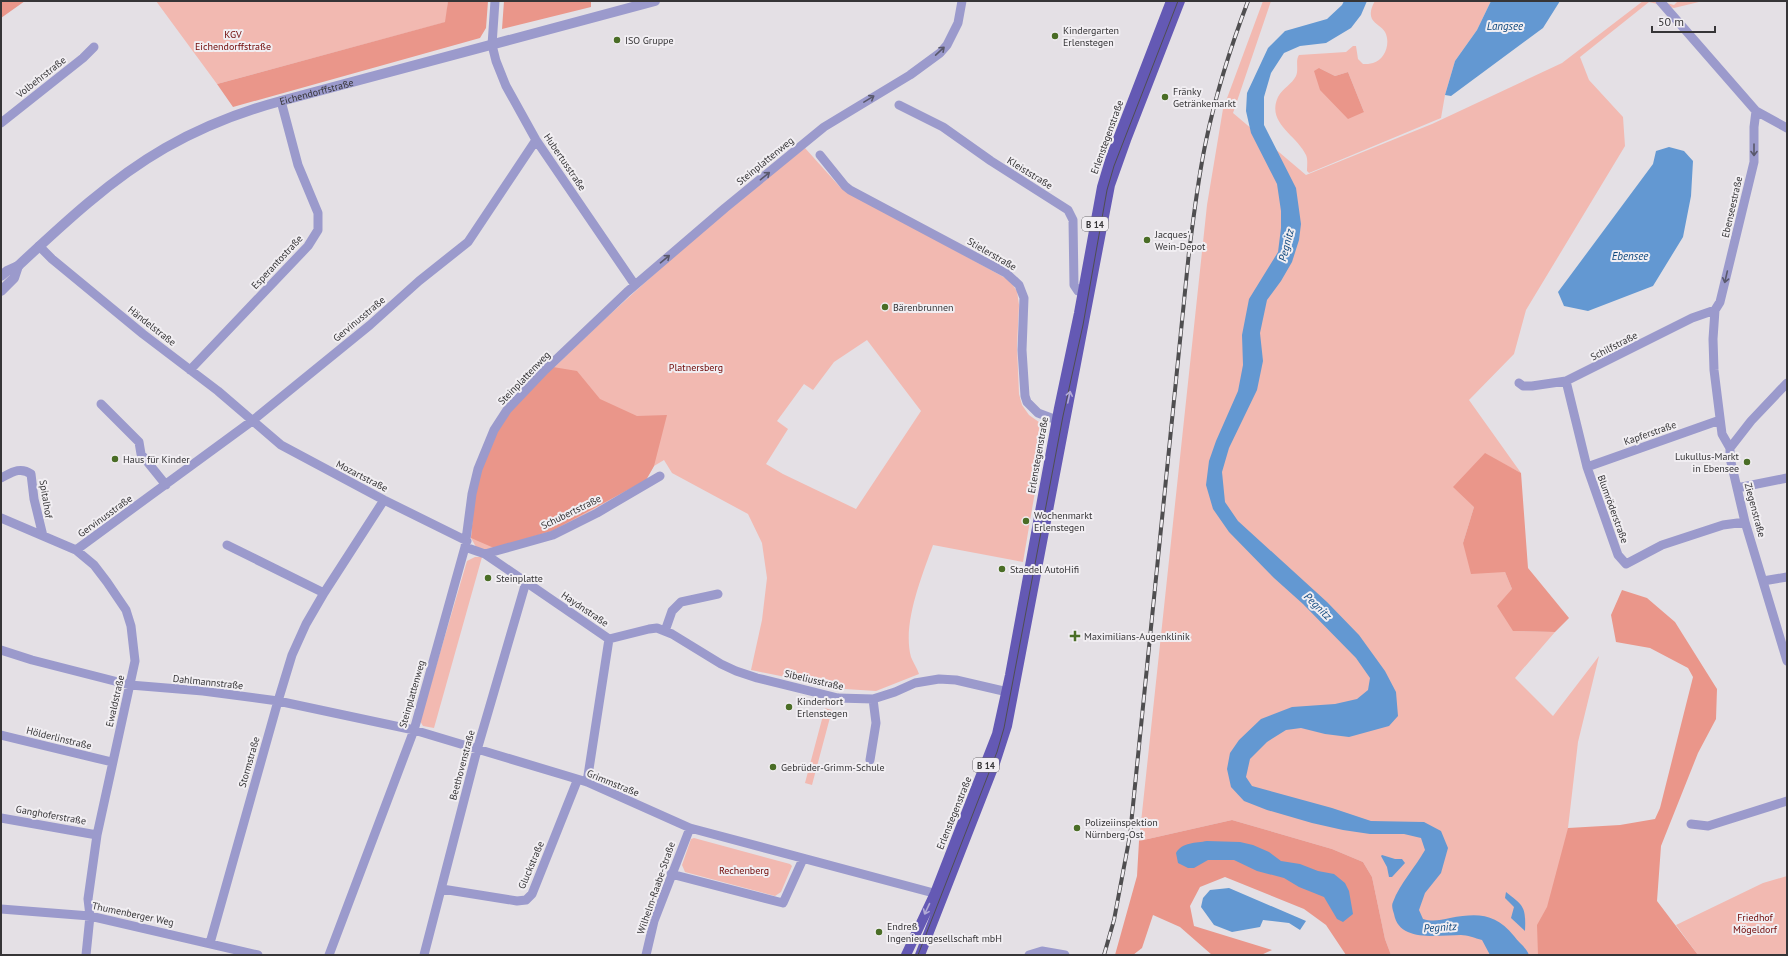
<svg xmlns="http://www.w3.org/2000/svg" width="1788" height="956" font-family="'PT Sans',sans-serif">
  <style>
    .green { fill: #f2b9b1; fill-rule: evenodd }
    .forest { fill: #ea968a }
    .water { fill: #6398d2 }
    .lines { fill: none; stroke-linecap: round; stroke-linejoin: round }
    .minor { stroke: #9b9acc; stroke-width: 9 }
    .tertiary { stroke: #9b9acc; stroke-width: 10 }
    .primary { stroke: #6459b4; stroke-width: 10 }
    .tram { stroke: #4f4e50; stroke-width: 1 }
    .rail-casing { stroke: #4f4e50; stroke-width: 4 }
    .rail { stroke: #f1eef2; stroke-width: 2.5; stroke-dasharray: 8; stroke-linecap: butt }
    .oneway { stroke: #59586b }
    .oneway2 { stroke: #b2abd6 }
    .poi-dot { fill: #4a6d26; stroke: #f1eef2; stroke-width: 1.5 }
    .labels { text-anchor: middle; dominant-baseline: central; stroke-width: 4; stroke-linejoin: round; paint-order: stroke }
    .shield { fill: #f1eef2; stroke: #6e6c6f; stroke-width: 1 }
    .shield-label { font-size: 9px; font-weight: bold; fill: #363537 }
    .poi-label { font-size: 10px; fill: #363537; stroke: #f1eef2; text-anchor: start }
    .park-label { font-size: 10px; fill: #6f0907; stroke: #f1eef2 }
    .street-label { font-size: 10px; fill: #363537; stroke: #f1eef2 }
    .water-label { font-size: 11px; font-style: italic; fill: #0e487e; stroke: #f1eef2 }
  </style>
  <rect width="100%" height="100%" fill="#e4e0e5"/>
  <!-- green -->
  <path class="green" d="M156,1H448L446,22L217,84Z
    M1263,1H1271L1233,113L1306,175L1432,124L1562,63L1643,1H1658L1674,5L1678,1H1703L1674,8L1649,2L1580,57L1589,80L1623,117L1625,146L1526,310L1514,354L1469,400L1521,473L1485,454L1474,507L1463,543L1505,572L1512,589L1513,631L1555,632L1515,678L1553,716L1599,656L1578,742L1568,828L1572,955H1391L1385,939L1372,877L1363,862L1332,849L1232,820L1139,841L1207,205L1223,109Z
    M1375,1H1491L1477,30L1455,61L1445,95L1441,118L1309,173L1307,171C1307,166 1308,159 1306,155C1297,135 1266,123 1278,97C1283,88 1292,84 1296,76C1299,69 1295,61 1299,55L1346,52L1353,46H1356L1358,59L1363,64C1366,64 1370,64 1373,63C1385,60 1391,43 1385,32C1382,27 1375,24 1372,19C1369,13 1372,6 1375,1ZM1319,68L1335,76L1348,72L1364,112Z
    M805,148L840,187L1009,280L1017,291L1019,305L1017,346L1019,394L1022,405L1029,415L1046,427L1023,562L933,545C922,576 902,624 911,657C913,662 917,668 919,674L876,691L845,689L751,670L762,620L767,578L762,543L748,514L672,473L664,460L654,466L646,480L578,518L552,531L485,550L476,547L471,538L513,407L596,327L682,249L752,190ZM867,340L921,411L856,509L783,474L766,464L788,429L777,421L804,384L813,390L834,362Z
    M475,557H482L434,728L423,726L420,721L467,561Z
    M825,708L832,710L812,785L805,783Z
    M694,838L790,864L792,866L781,892L775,896L685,872L682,865L691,839Z
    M1787,876V955H1698L1676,925L1763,883Z"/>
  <!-- forest -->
  <path class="forest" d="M1,1H25L1,18Z
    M448,1H488L486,28L480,38L233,107L217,84L445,22Z
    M504,1H591V7L502,29Z
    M1319,68L1335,76L1348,72L1364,112L1348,119L1320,90L1314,71Z
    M553,367L577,371L600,399L637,416L667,415L654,466L646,480L552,531L494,548L471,538L475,489L490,443L513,407Z
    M1485,453L1521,473L1528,568L1569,618L1555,632L1513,631L1497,606L1512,589L1505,572L1471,574L1463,543L1474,507L1453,487Z
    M1622,590L1647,598L1675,622L1717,689L1716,719L1698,753L1661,846L1657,901L1698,955H1538L1537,925L1547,907L1568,828L1620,825L1655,819L1660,808L1693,677L1688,668L1650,648L1616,642L1611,615Z
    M1232,820L1332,849L1363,862L1372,877L1385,939L1391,955H1346L1326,925L1304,909L1225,877L1200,887L1190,906L1194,926L1272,950L1261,955H1212L1180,927L1153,915L1142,948L1133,955H1115L1137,876L1139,841Z"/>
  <!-- water -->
  <path class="water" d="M1344,1H1367L1361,15L1351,28L1326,43L1300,46L1284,53L1271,73L1264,97V125L1296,188L1301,224L1299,240L1292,262L1281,281L1267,300L1260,333L1263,361L1257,390L1229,448L1222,472L1225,502L1238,521L1327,602L1359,635L1385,671L1396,692L1398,716L1389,726L1349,737L1325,734L1301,728L1286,730L1267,742L1250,759L1246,777L1252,786L1332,808L1371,821L1424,822L1441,831L1448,848L1441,873L1425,893L1419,910L1423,919C1433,922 1440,920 1450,918C1478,913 1495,913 1514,936C1519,943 1525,946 1529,955H1490L1482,940C1475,938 1467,935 1461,935C1439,935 1399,943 1394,914C1393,910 1391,906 1393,902C1400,883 1415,868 1425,850L1421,838L1404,834H1370L1343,830L1312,823L1267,810L1244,801L1231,787L1227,769L1230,753L1239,740L1261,719L1292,707L1335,704L1357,699L1368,690L1370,678L1356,658L1303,604L1274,578L1229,532L1213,509L1206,485L1209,461L1216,441L1238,391L1243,365L1242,335L1249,299L1278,252L1281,228V211L1277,184L1251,133L1246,111L1247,93L1268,48L1285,31L1327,19L1342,5Z
    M1491,1H1560L1543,28L1451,96L1445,95L1455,61L1477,30Z
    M1669,147L1684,151L1693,161L1691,196L1683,237L1653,286L1588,311L1564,306L1558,292L1653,164L1656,151Z
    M1207,841L1240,842L1253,845L1269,852L1281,861L1300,864L1318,871L1334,874L1345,883L1349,891L1353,914L1343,922L1337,919L1324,897L1299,887L1284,878L1257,871L1234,860H1208L1194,868H1188L1178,863L1176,853C1182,842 1196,843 1207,841Z
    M1382,855L1395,859H1402L1405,863L1392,877H1389L1387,867L1381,856Z
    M1229,888L1306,921L1300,930L1289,923L1263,920L1260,927L1232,932L1214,925L1201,907L1203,898L1210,890Z
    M1506,892C1524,906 1526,907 1525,931L1511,918L1514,907L1505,898Z"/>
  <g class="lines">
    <!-- minor -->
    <path class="minor" d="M495,1L492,45L496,61L506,86L536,140L635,285
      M1660,1L1756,111L1787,128
      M899,105L943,127L991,161L1068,210L1073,220L1074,285L1078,291L1089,294
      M1,123L83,58L94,47
      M820,155L845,186L850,190L1006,273L1019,285L1024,298L1022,350L1025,396L1027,402L1038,413L1062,422
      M39,246L52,259L143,334L218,391L281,445L384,500L467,541
      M190,370L308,246L318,230V213L298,165L281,101
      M1566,381L1587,467L1618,555L1626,564L1662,545L1723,525L1745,522
      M1519,383L1523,386H1532L1566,381L1692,318L1715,310
      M1787,383L1751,421L1730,448V458L1745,522L1787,661
      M101,404L139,442L141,454L166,485
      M1730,448L1722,434L1714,370L1713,339L1715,310L1720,302L1754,162V127L1756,111
      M1587,467L1720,420
      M1,478C11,473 20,466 31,474L34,499L43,536
      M1737,488L1787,478
      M1,518L76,550L94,565L107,582L126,610L131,626L135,661L97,835L88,899L90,916L86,955
      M227,545L324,593
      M465,547L485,554L609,639L587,782
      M76,550L252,421L370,325L419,281L468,242L536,140
      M485,554L553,535L597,513L660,476
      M1763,581L1787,577
      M665,631L672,611L681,602L718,594
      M609,639L649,629L657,628L672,634L721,664L736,671L757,678L838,698L873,699L895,692L915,683L939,679L956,680L1012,693
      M1,650L32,660L130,685L203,691L278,701L414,730L587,782L690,828L941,895
      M1,735L112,762
      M870,760L876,723L873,699
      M1,818L97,835
      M1691,824L1708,826L1787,801
      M671,874L783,903L803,859
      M442,889L517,901L526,900L532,894L577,781
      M1,909L90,916L258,955
      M210,943L278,701L292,655L306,624L324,593L384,500
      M329,955L414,730L465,547L472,494L478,469L494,430L507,410L545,370L627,292L725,208L824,127L910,75L940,53L947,45L958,23L962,1
      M424,955L477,750L526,582
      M646,955L654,921L690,828
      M1029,955L1042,951L1065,955"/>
    <!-- tertiary -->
    <g class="tertiary">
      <path id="s1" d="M1,276L7,271L18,266C64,223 111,179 165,148C202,127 240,112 281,101L655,1"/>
      <path d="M1,291L14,278L18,266"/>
    </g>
    <!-- primary -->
    <path class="primary" d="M906,955L935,893L997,734L1010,675L1059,408L1079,313L1102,187L1111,157L1171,1
      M920,955L995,763L1007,726L1110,185L1126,140L1180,1"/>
    <!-- tram -->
    <path class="tram" d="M918,955L997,752L1004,728L1063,416L1083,325L1107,190L1114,166L1178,1"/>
    <!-- rail casing -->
    <g class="rail-casing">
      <path id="rail" d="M1104,955L1114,920L1130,835L1189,252C1194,215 1198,178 1206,141C1216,93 1231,46 1248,1"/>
    </g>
    <!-- rail -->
    <use href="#rail" class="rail"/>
  </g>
  <!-- one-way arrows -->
  <defs><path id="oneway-shaft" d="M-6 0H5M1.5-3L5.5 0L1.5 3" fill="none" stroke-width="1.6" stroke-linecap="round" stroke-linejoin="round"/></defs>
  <g class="oneway">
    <use href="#oneway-shaft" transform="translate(940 51) rotate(-43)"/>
    <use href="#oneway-shaft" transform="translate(869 99) rotate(-31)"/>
    <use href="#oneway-shaft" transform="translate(1754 150) rotate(90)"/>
    <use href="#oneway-shaft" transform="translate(765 176) rotate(-39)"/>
    <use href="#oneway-shaft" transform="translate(665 259) rotate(-40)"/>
    <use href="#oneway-shaft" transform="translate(1726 277) rotate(103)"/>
  </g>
  <g class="oneway2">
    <use href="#oneway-shaft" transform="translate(1069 397) rotate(-78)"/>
    <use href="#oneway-shaft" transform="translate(927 909) rotate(115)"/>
  </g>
  <!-- markers -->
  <g class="poi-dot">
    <circle cx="1055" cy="36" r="4"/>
    <circle cx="617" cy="40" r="4"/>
    <circle cx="1165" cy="97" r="4"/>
    <circle cx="1147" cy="240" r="4"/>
    <circle cx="885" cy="307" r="4"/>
    <circle cx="115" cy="459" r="4"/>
    <circle cx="1747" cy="462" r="4"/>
    <circle cx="1026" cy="521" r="4"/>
    <circle cx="1002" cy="569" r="4"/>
    <circle cx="488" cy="578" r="4"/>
    <path d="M1073 630h4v4h4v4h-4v4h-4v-4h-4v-4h4z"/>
    <circle cx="789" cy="707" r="4"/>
    <circle cx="773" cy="767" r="4"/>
    <circle cx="1077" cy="828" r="4"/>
    <circle cx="879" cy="932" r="4"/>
  </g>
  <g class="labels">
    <!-- shield labels -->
    <g class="shield">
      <rect x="1082" y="217" width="26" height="14" rx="3"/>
      <rect x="973" y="758" width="26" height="14" rx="3"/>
    </g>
    <g class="shield-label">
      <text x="1095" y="224">B 14</text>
      <text x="986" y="765">B 14</text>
    </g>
    <!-- poi labels -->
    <g class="poi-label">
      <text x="1063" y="30">Kindergarten<tspan x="1063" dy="12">Erlenstegen</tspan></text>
      <text x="625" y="40">ISO Gruppe</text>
      <text x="1173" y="91">Fränky<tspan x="1173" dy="12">Getränkemarkt</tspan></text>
      <text x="1155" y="234">Jacques'<tspan x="1155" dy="12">Wein-Depot</tspan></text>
      <text x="893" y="307">Bärenbrunnen</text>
      <text x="1739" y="456" text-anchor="end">Lukullus-Markt<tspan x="1739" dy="12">in Ebensee</tspan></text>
      <text x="123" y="459">Haus für Kinder</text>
      <text x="1034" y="515">Wochenmarkt<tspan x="1034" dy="12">Erlenstegen</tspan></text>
      <text x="1010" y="569">Staedel AutoHifi</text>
      <text x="496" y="578">Steinplatte</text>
      <text x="1084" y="636">Maximilians-Augenklinik</text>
      <text x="797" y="701">Kinderhort<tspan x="797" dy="12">Erlenstegen</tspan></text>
      <text x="781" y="767">Gebrüder-Grimm-Schule</text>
      <text x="1085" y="822">Polizeiinspektion<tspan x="1085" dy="12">Nürnberg-Ost</tspan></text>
      <text x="887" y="926">Endreß<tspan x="887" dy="12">Ingenieurgesellschaft mbH</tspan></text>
    </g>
    <!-- park labels -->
    <g class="park-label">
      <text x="233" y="34">KGV<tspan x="233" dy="12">Eichendorffstraße</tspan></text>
      <text x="696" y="367">Platnersberg</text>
      <text x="744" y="870">Rechenberg</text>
      <text x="1755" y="917">Friedhof<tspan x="1755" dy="12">Mögeldorf</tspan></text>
    </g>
    <!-- street labels -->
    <g class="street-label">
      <text transform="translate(41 77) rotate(-38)">Volbehrstraße</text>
      <text stroke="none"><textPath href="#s1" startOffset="371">Eichendorffstraße</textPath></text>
      <text transform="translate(1107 137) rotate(-70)">Erlenstegenstraße</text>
      <text transform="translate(765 161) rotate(-39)">Steinplattenweg</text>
      <text transform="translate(565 162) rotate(56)">Hubertusstraße</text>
      <text transform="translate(1030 173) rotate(32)">Kleiststraße</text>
      <text transform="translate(1732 207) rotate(-77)">Ebenseestraße</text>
      <text transform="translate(992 254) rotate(30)">Stielerstraße</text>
      <text transform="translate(277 262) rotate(-47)">Esperantostraße</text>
      <text transform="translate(359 319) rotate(-40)">Gervinusstraße</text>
      <text transform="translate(152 326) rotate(38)">Händelstraße</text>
      <text transform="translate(1614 346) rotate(-27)">Schilfstraße</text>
      <text transform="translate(524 378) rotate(-46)">Steinplattenweg</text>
      <text transform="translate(1650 433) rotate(-19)">Kapferstraße</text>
      <text transform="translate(1038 455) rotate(-80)">Erlenstegenstraße</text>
      <text transform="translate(362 476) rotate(27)">Mozartstraße</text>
      <text transform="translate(46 499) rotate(81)">Spitalhof</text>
      <text transform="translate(1613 509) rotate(70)">Blumröderstraße</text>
      <text transform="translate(1755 510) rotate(75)">Ziegenstraße</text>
      <text transform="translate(571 512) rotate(-26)">Schubertstraße</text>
      <text transform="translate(105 516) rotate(-36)">Gervinusstraße</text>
      <text transform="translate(585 609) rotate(34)">Haydnstraße</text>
      <text transform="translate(814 680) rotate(13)">Sibeliusstraße</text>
      <text transform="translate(208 682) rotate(6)">Dahlmannstraße</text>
      <text transform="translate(412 694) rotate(-74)">Steinplattenweg</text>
      <text transform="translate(115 701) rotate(-77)">Ewaldstraße</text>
      <text transform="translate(59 738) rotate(14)">Hölderlinstraße</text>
      <text transform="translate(249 762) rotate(-74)">Stormstraße</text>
      <text transform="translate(462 765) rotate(-75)">Beethovenstraße</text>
      <text transform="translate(613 783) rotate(22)">Grimmstraße</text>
      <text transform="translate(954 813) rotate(-68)">Erlenstegenstraße</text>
      <text transform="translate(51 815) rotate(10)">Ganghoferstraße</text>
      <text transform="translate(531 865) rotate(-67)">Gluckstraße</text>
      <text transform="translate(656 888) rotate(-71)">Wilhelm-Raabe-Straße</text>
      <text transform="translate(133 914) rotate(12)">Thumenberger Weg</text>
    </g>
    <!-- water labels -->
    <g class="water-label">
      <text x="1505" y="26">Langsee</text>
      <text transform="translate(1286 245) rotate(-76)">Pegnitz</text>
      <text x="1630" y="256">Ebensee</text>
      <text transform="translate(1318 606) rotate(44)">Pegnitz</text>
      <text transform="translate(1440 927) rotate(-4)">Pegnitz</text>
    </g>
  </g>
  <!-- border -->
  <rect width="1788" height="956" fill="none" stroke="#363537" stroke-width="4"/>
  <!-- scale -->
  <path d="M1652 26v6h63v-6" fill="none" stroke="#363537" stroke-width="2"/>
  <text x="1658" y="26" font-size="12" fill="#363537" stroke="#f1eef2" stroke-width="3" paint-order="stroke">50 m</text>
</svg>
